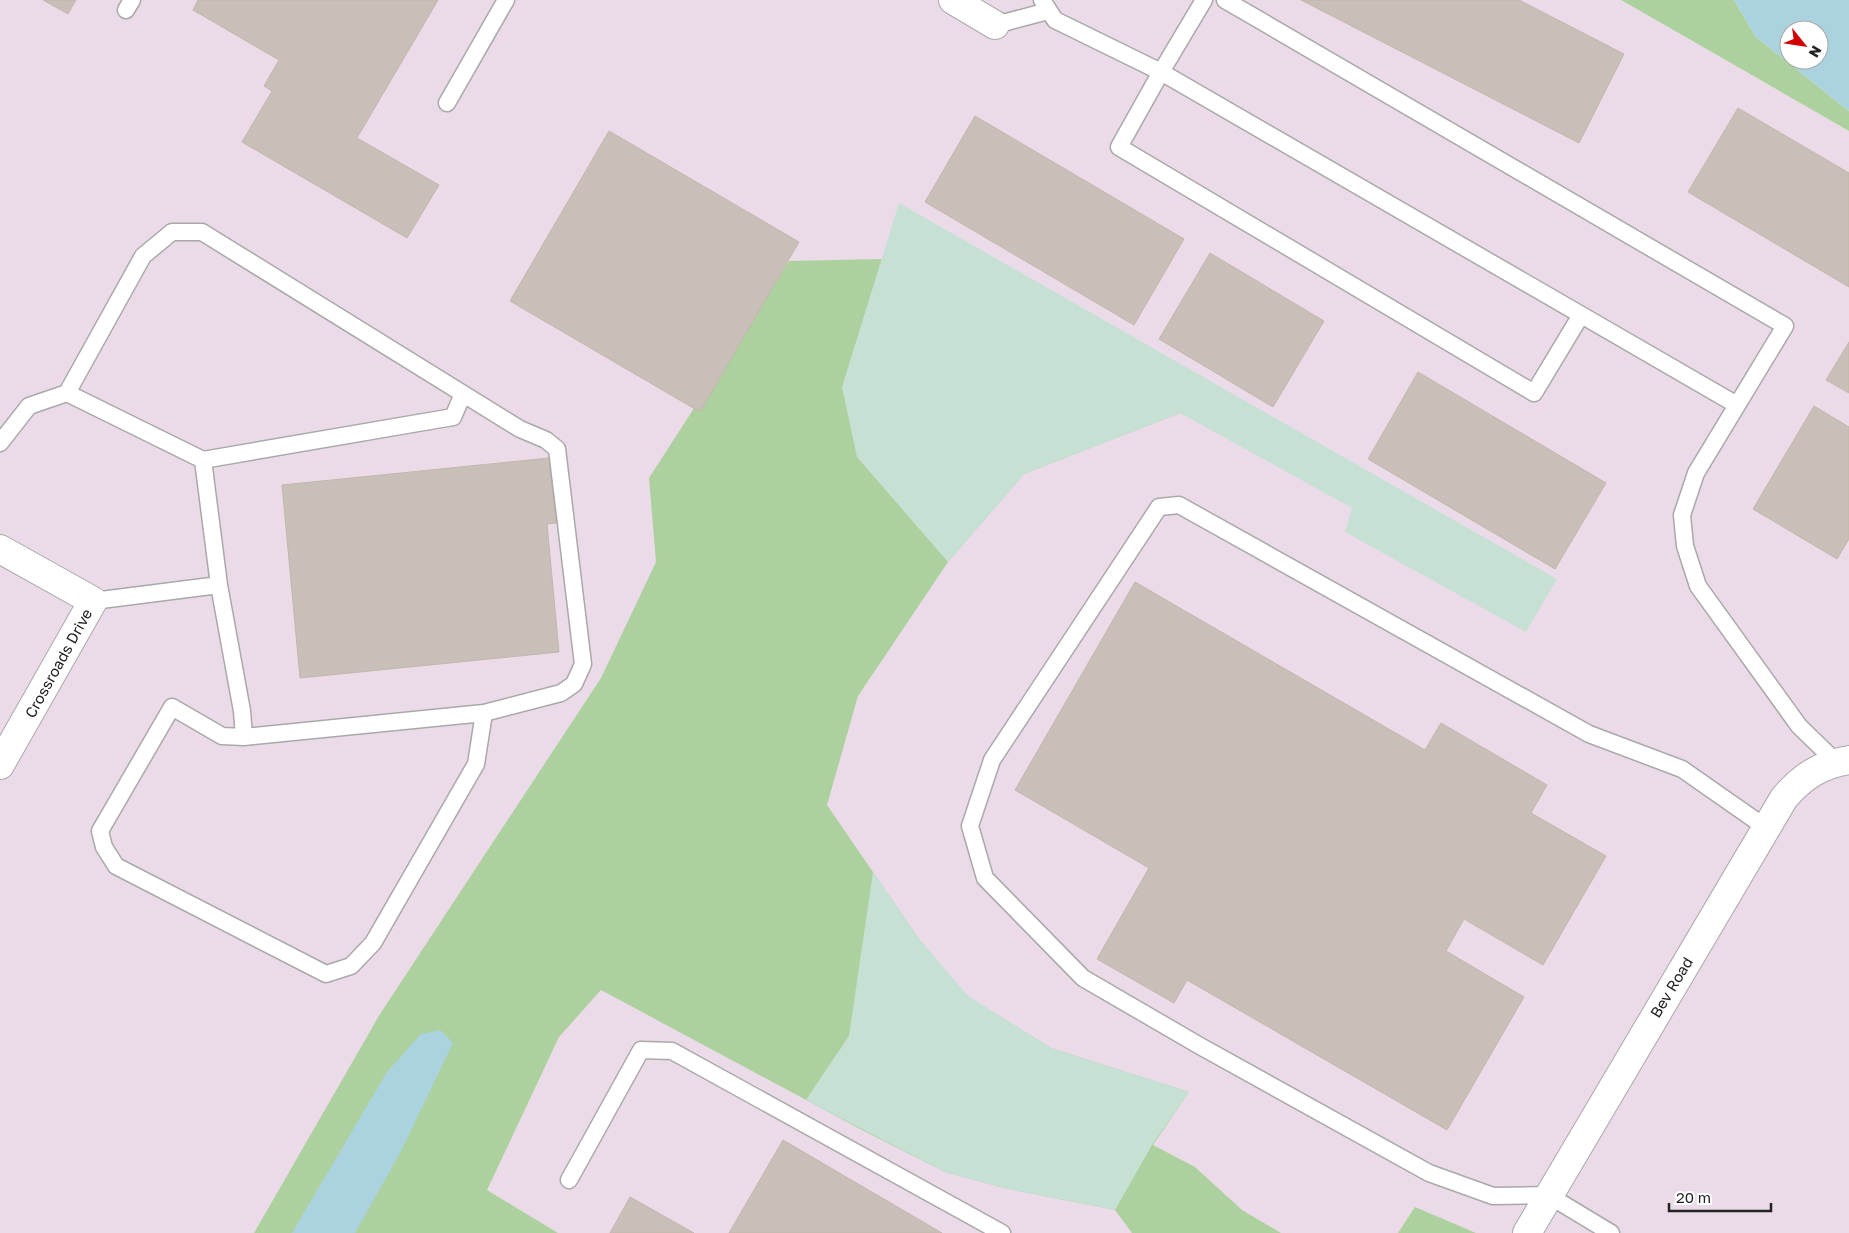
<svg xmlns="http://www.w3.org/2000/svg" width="1849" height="1233" font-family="'Golos Text',sans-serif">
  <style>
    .industrial { fill: #ebdbe8 }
    .forest { fill: #add19e }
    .wetland { fill: #c6e0d4 }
    .water { fill: #aad3df; fill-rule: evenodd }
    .building { fill: #c7bfb8; stroke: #c4b6ab }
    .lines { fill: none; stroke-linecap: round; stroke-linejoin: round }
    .lane-casing { stroke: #a9a9a9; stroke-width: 19 }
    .street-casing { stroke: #a9a9a9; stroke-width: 30 }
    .lane { stroke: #fff; stroke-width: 16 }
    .street { stroke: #fff; stroke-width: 28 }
    .labels { text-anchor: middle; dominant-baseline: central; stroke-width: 4; stroke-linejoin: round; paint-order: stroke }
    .street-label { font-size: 15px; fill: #222; stroke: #fff }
  </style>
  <rect width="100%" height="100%" fill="#f2efe9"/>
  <!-- industrial -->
  <path class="industrial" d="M0,0H1621L1849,131V1233H0Z"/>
  <!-- forest -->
  <path class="forest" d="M1621,0H1734L1756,37L1849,111V131Z
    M881,259L1180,413L1024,474L948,562L858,696L827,805L919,939L967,996L1051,1048L1189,1092L1153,1145L1195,1167L1242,1210L1281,1233H1132L1115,1210L1004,1188L945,1172L862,1130L601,990L559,1037L487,1190L558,1233H254L380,1014L601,678L656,562L649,478L789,261Z
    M1415,1207L1476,1233H1398Z"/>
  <!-- wetland -->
  <path class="wetland" d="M899,203L1557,579L1526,632L1345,532L1352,508L1180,413L1024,474L948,562L857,457L842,387Z
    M873,872L919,939L968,996L1051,1048L1189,1092L1152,1145L1115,1210L1004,1188L945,1172L806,1100L849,1036Z"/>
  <!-- water -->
  <path class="water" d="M1734,0H1849V111L1756,37ZM1789,30H1819V60H1789Z
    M440,1030L453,1043L400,1153L355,1233H292L387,1072L421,1034Z"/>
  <!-- building -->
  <path class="building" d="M43,0H76L68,14Z
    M198,0H438L357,138L439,185L407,238L242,142L272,91L264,86L279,60L193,10Z
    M1301,0H1519L1624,54L1579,143Z
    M1738,108L1849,173V287L1688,192Z
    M975,116L1184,239L1134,325L925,202Z
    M609,131L799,242L700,412L510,301Z
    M1210,253L1324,321L1273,407L1159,339Z
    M1849,342V393L1826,380Z
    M1418,372L1606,483L1555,569L1368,459Z
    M1814,406L1849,427V539L1837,559L1753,509Z
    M549,458L556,523L547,524L559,652L300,678L282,485Z
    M1135,582L1425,750L1441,723L1547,785L1531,813L1606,856L1543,965L1464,919L1446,951L1524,997L1447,1130L1187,980L1174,1003L1097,959L1149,868L1015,790Z
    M783,1140L942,1233H729Z
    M630,1197L694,1233H610Z"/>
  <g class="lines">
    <!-- lane casing -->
    <g class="lane-casing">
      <path id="lane" d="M1042,0L1055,20L1161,72L1204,0
        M1225,0L1785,326L1696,473L1682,515L1685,546L1698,586L1799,726L1836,762
        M126,10L132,0
        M995,25L1048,11
        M447,103L506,0
        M1581,315L1534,393L1119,147L1161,72L1737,405
        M0,443L29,406L67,393
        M203,460L219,585
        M93,601L219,585L242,711L244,737L222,736L172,707L100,831L104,847L116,866L326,974L351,966L373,943L476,764L484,713L561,693L574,684L583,664L557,449L546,440L520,429L202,232H172L143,256L67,393L203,460L453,417L463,394
        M244,737L484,713
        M569,1180L641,1050L672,1051L1002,1233
        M1611,1233L1548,1195L1493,1196L1429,1173L1200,1046L1083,978L985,878L970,826L992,760L1159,507L1179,505L1589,734L1682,769L1765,827"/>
    </g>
    <!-- street casing -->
    <g class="street-casing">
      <path id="street" d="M953,0L995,25
        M0,549L93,601L0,765
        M1527,1233L1784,798C1802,777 1821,764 1849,760"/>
    </g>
    <!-- lane -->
    <use href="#lane" class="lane"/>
    <!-- street -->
    <use href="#street" class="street"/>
  </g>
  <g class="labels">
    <!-- street labels -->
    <g class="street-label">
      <text transform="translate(58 663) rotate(-61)">Crossroads Drive</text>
      <text transform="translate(1671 987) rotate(-59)">Bev Road</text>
    </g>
  </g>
  <!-- north arrow -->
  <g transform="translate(1804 45) rotate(120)"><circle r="24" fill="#ffffff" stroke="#a7a7a7"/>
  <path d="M0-4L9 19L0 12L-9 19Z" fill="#d40000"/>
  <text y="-8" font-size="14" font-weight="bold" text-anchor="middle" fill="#222222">N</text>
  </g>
  <!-- scale -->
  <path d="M1669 1203v8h102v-8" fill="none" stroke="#222222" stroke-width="2.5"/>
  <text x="1676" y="1203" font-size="15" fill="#222222" stroke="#ffffff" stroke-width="4" paint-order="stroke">20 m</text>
</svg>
